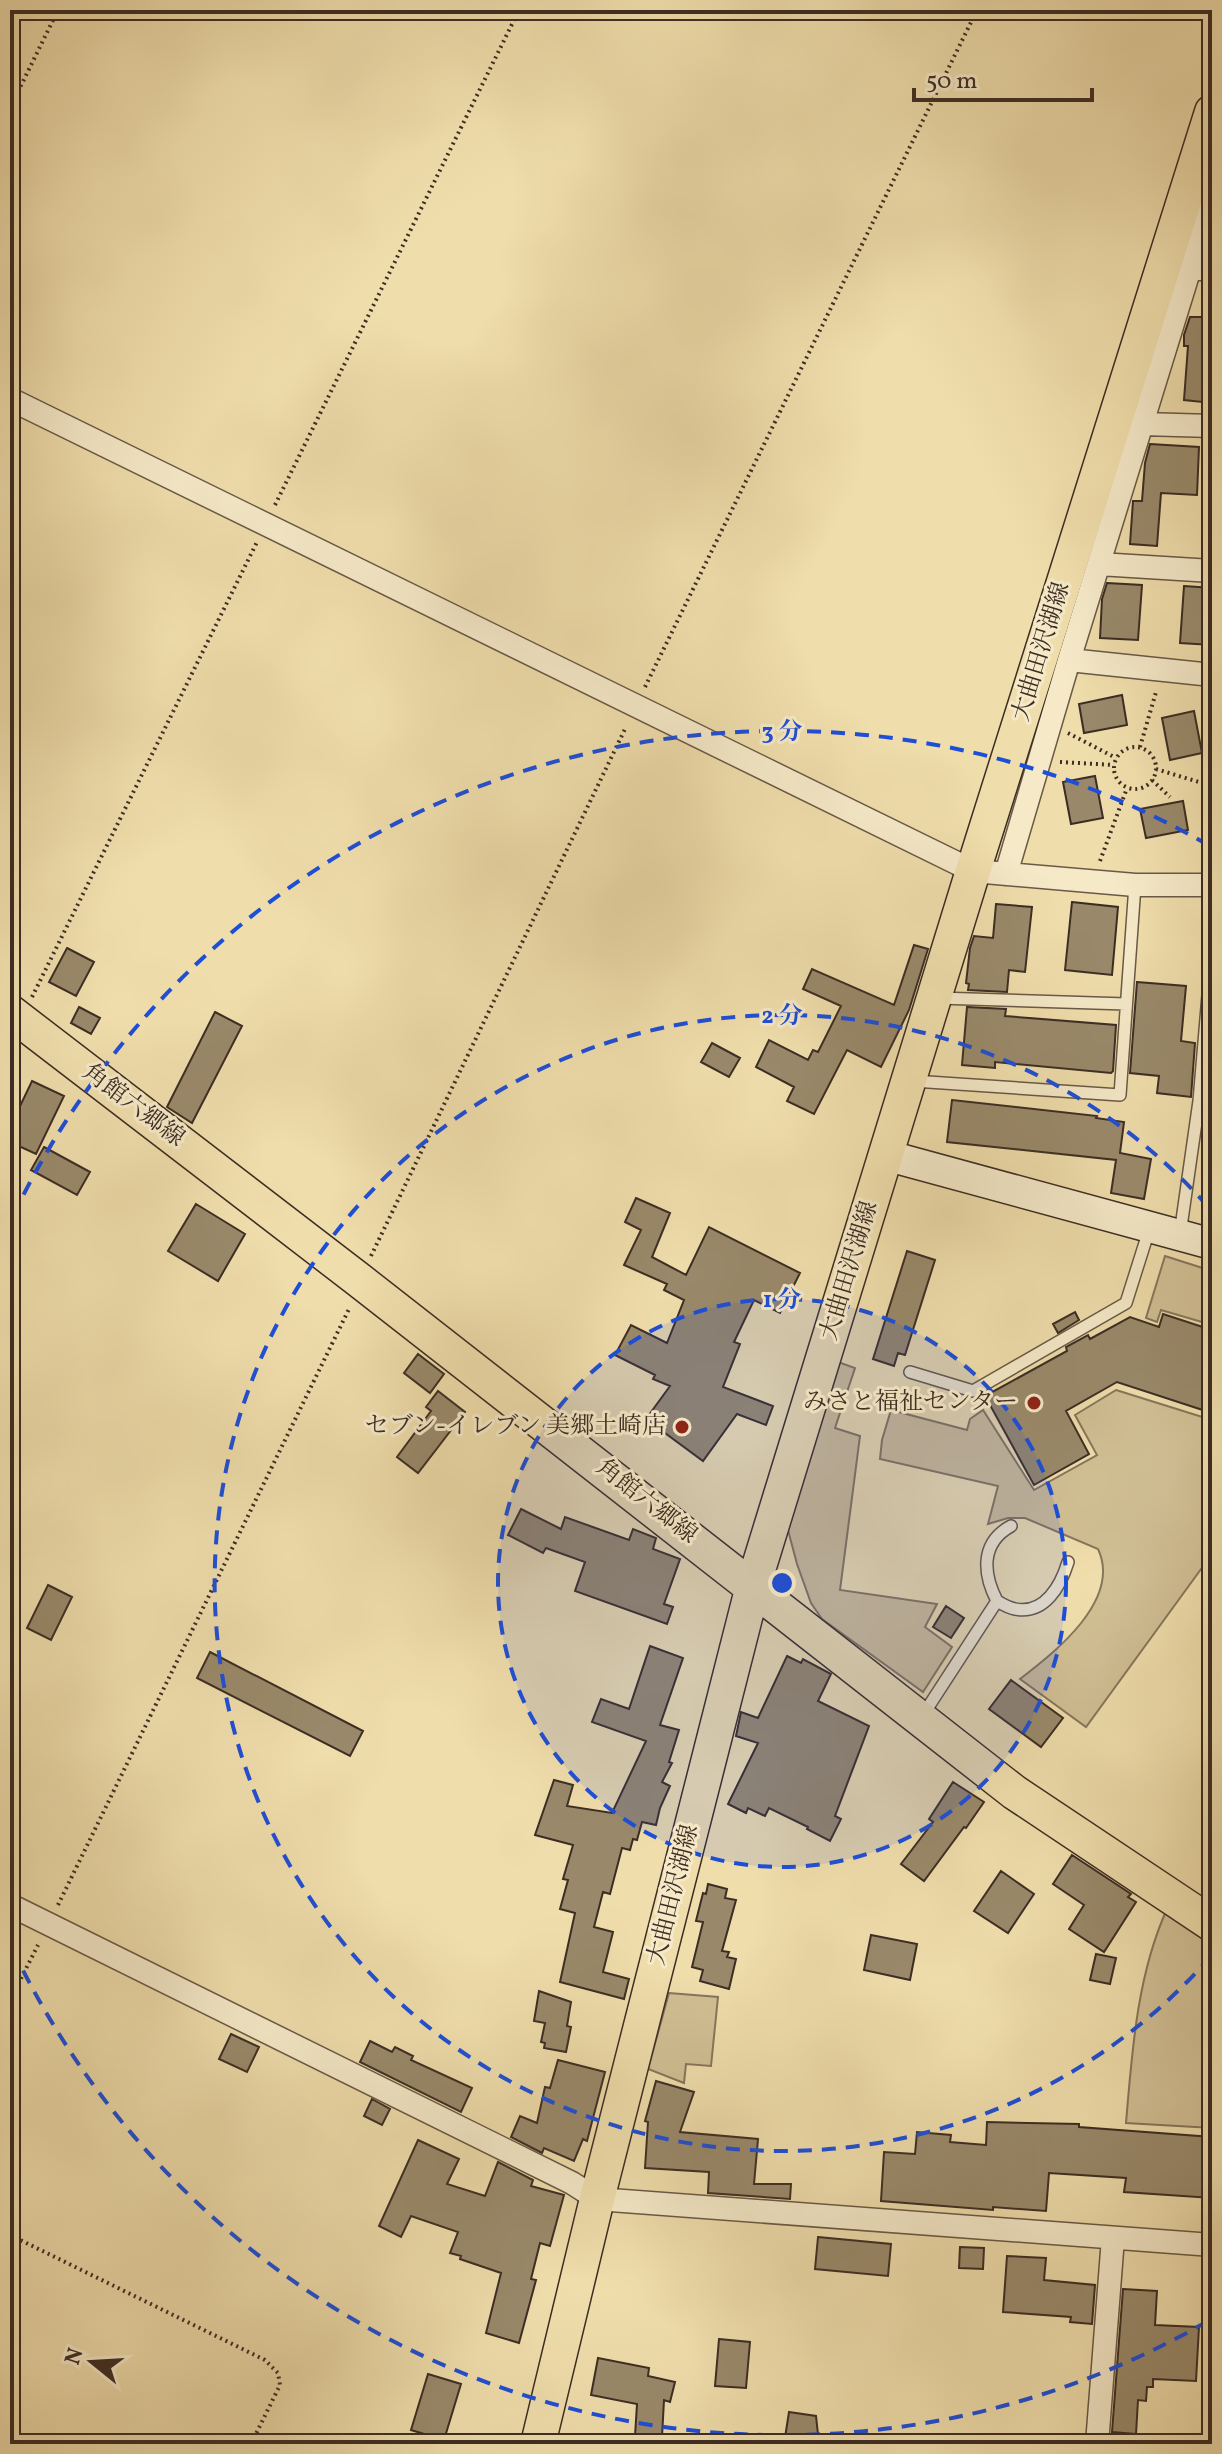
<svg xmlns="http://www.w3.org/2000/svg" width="1222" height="2454" font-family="Vollkorn,'Noto Serif JP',serif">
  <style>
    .green { fill: #d1bf94; stroke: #86765c; stroke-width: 2 }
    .building { fill: #99896a; stroke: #3c2d24; stroke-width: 2 }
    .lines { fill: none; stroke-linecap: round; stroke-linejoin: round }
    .lane-casing { stroke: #695946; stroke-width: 14 }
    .street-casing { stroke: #695946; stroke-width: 25 }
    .secondary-casing { stroke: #3c2d24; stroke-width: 33 }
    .primary-casing { stroke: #3c2d24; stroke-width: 37 }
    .path { stroke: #3c2d24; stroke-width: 4; stroke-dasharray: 2 4; stroke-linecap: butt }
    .lane { stroke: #f5e9c8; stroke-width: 11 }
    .street { stroke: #f5e9c8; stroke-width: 22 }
    .secondary { stroke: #f5e9c8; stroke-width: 30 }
    .primary { stroke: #efddab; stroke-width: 34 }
    .ring { fill: none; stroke: #1d4ed8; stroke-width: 4; stroke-dasharray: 14 10 }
    .poi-dot { fill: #8f2418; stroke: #f5e9c8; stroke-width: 3 }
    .labels { text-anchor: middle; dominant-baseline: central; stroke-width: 6; stroke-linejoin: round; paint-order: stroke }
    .street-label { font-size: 24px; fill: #3c2d24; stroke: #f5e9c8 }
    .poi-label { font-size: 24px; fill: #3c2d24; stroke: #f5e9c8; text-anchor: end }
    .centre { fill: #1d4ed8; stroke: #f5e9c8; stroke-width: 4 }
    .ring-label { font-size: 24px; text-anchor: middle; font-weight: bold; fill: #1d4ed8; stroke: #f5e9c8; stroke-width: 6; stroke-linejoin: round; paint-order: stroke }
  </style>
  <rect width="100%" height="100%" fill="#efddab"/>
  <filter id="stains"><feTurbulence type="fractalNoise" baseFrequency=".0025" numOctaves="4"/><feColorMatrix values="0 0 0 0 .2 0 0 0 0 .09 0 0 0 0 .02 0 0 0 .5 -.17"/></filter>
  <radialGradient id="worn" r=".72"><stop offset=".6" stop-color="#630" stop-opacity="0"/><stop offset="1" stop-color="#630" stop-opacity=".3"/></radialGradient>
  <!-- green -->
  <path class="green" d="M1165,1256L1212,1271V1325L1161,1310L1157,1322L1146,1318Z
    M838,1362L855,1368L835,1428L860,1436L840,1590L937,1604L925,1627L952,1647L923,1692L822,1619L811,1603L797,1564L788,1530Z
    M1116,1390L1212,1420V1554L1086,1727L1020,1679C1055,1652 1122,1600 1098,1549L1025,1518H1008L988,1524L998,1486L880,1459L882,1440L891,1410L967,1430L970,1419L983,1410L1034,1490L1097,1455L1075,1415Z
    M1167,1909L1212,1938V2128L1126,2123C1132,2052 1137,1975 1167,1909Z
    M669,1993L718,1997L711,2066L686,2064L684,2083L648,2069Z"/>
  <!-- building -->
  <path class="building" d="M1190,317H1211L1212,320V403L1184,400L1188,346H1184V335Z
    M1150,444L1199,447L1197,495L1161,493L1157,546L1130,544L1133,501H1142L1145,463Z
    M1107,583L1142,585L1138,640L1100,638L1102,599Z
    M1184,586L1212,588V645L1180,643Z
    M1122,695L1127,725L1084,733L1079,704Z
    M1194,711L1202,753L1170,760L1162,718Z
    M1095,776L1103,818L1071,824L1063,782Z
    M1183,801L1188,830L1146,838L1140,809Z
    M1072,902L1118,907L1112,975L1065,970Z
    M996,904L1032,907L1025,972L1009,970L1007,992L968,990L969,984L966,983L970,948L974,936L993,938Z
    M914,945L928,949L909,1010L881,1067L847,1050L814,1114L787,1101L794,1087L756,1067L769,1040L808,1060L813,1050L818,1052L841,1006L803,989L812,969L894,1005Z
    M67,948L94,962L76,996L49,982Z
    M1137,982L1186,986L1181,1041L1195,1043L1191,1097L1157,1093L1159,1076L1130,1073Z
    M79,1007L100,1018L91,1034L71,1023Z
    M967,1007L1006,1009L1005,1016L1116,1025L1113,1071L1111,1073L995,1062V1068L962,1065Z
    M215,1012L242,1026L192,1123L167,1107Z
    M712,1043L740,1058L729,1077L701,1062Z
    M32,1081L64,1096L36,1154L10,1142V1127Z
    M952,1100L1097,1116L1096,1118L1124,1122L1120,1153L1151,1159L1144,1199L1111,1193L1116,1160L947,1142Z
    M44,1147L90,1172L77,1195L31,1170Z
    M636,1198L670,1213L652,1257L686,1275L709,1227L800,1273L780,1313L754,1300L734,1342L740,1344L723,1387L773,1406L766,1425L737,1414L703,1461L646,1419L670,1386L653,1379L655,1375L615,1355L631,1325L667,1343L684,1300L664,1290L667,1284L624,1265L641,1230L625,1222Z
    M196,1204L245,1234L218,1281L168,1251Z
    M907,1251L935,1260L905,1355L898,1353L894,1366L873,1359Z
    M1075,1312L1079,1320L1058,1333L1053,1324Z
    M1163,1314L1212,1330V1413L1117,1382L1066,1411L1089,1454L1034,1485L985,1396L1067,1351L1066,1347L1088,1335L1090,1339L1130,1317L1159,1327Z
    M418,1354L444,1374L430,1393L404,1373Z
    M438,1391L465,1412L418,1473L397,1457L431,1411L426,1407Z
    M521,1509L561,1529L565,1517L629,1540L633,1529L656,1538L653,1549L680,1559L664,1604L673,1607L667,1624L575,1591L585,1562L546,1548L543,1553L508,1535Z
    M48,1585L72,1597L51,1640L27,1628Z
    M946,1606L964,1618L951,1638L933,1627Z
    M650,1646L683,1658L660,1725L679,1730L669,1762L672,1763L662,1782L670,1786L660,1808L656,1825L642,1822L637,1840L633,1839L630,1850L622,1848L610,1894L603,1892L594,1927L613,1932L603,1972L629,1979L624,1999L560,1982L575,1913L560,1909L568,1880L563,1879L573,1845L535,1835L554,1780L573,1785L567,1806L612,1813L646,1741L592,1722L601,1699L629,1709Z
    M210,1652L363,1731L350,1756L197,1678Z
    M787,1656L801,1663L803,1659L831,1674L818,1701L869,1726L835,1816L841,1819L830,1841L807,1829L808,1827L769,1808L765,1816L748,1808L746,1813L728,1804L758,1743L736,1736L741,1712L758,1718Z
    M1011,1680L1063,1718L1041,1747L989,1709Z
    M953,1782L984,1802L966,1828L964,1827L924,1881L901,1864L933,1822L929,1819Z
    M1072,1855L1131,1894L1128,1897L1136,1902L1104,1952L1069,1929L1084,1905L1053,1884Z
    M1001,1871L1034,1894L1008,1933L974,1911Z
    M708,1884L727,1889L725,1898L736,1900L722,1951L729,1952L727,1957L736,1959L729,1989L700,1981L703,1970L692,1967L703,1922L696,1921L703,1893L706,1894Z
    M871,1935L917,1944L910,1980L864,1970Z
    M1096,1954L1116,1958L1110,1984L1090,1980Z
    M539,1991L571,2002L567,2026L571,2027L566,2052L544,2048L545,2043L541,2042L545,2023L534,2021Z
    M231,2034L259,2047L247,2072L219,2059Z
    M370,2041L392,2052L395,2047L413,2056L411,2060L472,2088L461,2112L360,2062Z
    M558,2060L605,2072L587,2141L583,2139L574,2161L544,2148L542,2153L511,2137L520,2116L537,2123L545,2087L550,2088Z
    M656,2081L694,2092L680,2132L758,2139L754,2184H791L790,2199L708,2193L709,2172L645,2168L648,2122L645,2121Z
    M372,2099L390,2109L382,2125L364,2116Z
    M987,2122L1079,2124V2127L1212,2137V2198L1124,2192L1126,2178L1049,2173L1046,2211L993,2207V2210L881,2201L884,2152L915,2154L917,2132L951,2135L950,2142L986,2145Z
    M418,2140L459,2159L447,2184L485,2196L498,2162L533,2180L531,2186L564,2195L550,2246L540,2243L531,2279L536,2280L519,2343L486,2333L501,2273L460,2259L461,2256L450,2253L458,2232L411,2216L401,2237L379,2226Z
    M818,2237L891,2244L888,2276L815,2269Z
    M960,2247L984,2248L983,2269L959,2268Z
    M1007,2256L1046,2258L1044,2280L1095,2285L1092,2324L1070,2322L1071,2317L1003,2312Z
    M1123,2289L1157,2291L1155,2325L1199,2327L1196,2381L1153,2379V2387H1147L1146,2401L1138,2400L1136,2434L1112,2432Z
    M719,2339L750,2342L746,2388L715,2386Z
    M598,2358L649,2368L648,2376L675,2382L670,2402L664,2400L662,2437L635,2436L637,2404L591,2395Z
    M428,2374L461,2384L444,2440L411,2430Z
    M789,2412L816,2416L819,2444H784Z"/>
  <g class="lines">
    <!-- lane casing -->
    <g class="lane-casing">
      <path id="lane" d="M938,998L1126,1004
        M913,1081L1120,1095L1135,885
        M1180,1234L1199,1101L1212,948
        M910,1372L973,1391L1126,1303L1150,1227
        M997,1601C1002,1604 1009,1608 1015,1609C1045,1615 1061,1585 1068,1562
        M923,1715L997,1601C983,1574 980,1543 1011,1526"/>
    </g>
    <!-- street casing -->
    <g class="street-casing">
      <path id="street" d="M1190,268L1212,270
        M10,399L973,871L1135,885H1212
        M1142,424L1212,426
        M1099,564L1212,571
        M1069,660L1212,675
        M1006,874L1069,660L1212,197
        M10,1905L572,2183L597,2199L1212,2245
        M1097,2444L1113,2238"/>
    </g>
    <!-- secondary casing -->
    <g class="secondary-casing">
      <path id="secondary" d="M885,1155L1212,1244"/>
    </g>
    <!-- primary casing -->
    <g class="primary-casing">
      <path id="primary" d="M10,1012L359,1280L1014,1792L1212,1924
        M538,2444L597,2199L753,1586L973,871L1212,112"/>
    </g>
    <!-- path -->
    <path class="path" d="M10,108L58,10
      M275,505L519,10
      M645,687L977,10
      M1068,733L1116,758
      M1114 768a21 21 0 1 1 42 0a21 21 0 1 1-42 0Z
      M1140,747L1156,692
      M1060,762L1114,765
      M1156,769L1212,786
      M1152,780L1170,797
      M1100,861L1127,788
      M32,997L257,542
      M371,1256L626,727
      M58,1905L349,1309
      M10,2000L38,1945
      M10,2235L265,2360L278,2373L280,2385L251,2444"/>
    <!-- lane -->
    <use href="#lane" class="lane"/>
    <!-- street -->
    <use href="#street" class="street"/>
    <!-- secondary -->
    <use href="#secondary" class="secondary"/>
    <!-- primary -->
    <use href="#primary" class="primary"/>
  </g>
  <!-- distance rings -->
  <circle cx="782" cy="1583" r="284" fill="#1d4ed8" fill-opacity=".12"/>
  <g class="ring">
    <circle cx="782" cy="1583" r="284"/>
    <path d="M1211 1956A568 568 0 1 1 1211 1210"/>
    <path d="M1208 2321A852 852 0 0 1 13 1950M13 1216A852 852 0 0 1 1208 845"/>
  </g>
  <!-- markers -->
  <g class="poi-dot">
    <circle cx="1034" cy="1403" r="8"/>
    <circle cx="682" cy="1427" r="8"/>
  </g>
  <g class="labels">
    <!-- street labels -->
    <g class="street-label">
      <text transform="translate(1042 652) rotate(-73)">大曲田沢湖線</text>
      <text transform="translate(133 1106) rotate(37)">角館六郷線</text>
      <text transform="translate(850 1271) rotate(-73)">大曲田沢湖線</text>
      <text transform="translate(646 1502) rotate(38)">角館六郷線</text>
      <text transform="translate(674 1895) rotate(-76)">大曲田沢湖線</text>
    </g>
    <!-- poi labels -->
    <g class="poi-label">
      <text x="1018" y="1403">みさと福祉センター</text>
      <text x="666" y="1427">セブン-イレブン 美郷土崎店</text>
    </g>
  </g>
  <circle cx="782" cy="1583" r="12" class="centre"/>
  <g class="ring-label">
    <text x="782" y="739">3 分</text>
    <text x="782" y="1023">2 分</text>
    <text x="782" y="1307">1 分</text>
  </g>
  <!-- margin -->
  <rect width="1222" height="2454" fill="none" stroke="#efddab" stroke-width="40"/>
  <rect x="12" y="12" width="1198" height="2430" fill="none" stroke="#3c2d24" stroke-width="4"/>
  <rect x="20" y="20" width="1182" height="2414" fill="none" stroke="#3c2d24" stroke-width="2"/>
  <!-- north arrow -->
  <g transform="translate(92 2362) rotate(288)" stroke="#f5e9c8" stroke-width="6" paint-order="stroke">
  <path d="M0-6L14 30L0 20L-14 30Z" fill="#3c2d24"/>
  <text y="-12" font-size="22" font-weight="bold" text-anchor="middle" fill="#3c2d24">N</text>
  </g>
  <!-- scale -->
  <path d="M914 88v12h178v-12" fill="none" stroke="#3c2d24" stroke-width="4"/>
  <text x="926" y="88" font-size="24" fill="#3c2d24" stroke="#f5e9c8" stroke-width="6" paint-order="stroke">50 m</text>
  <rect width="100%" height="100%" filter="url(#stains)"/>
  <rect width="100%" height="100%" fill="url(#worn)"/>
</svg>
